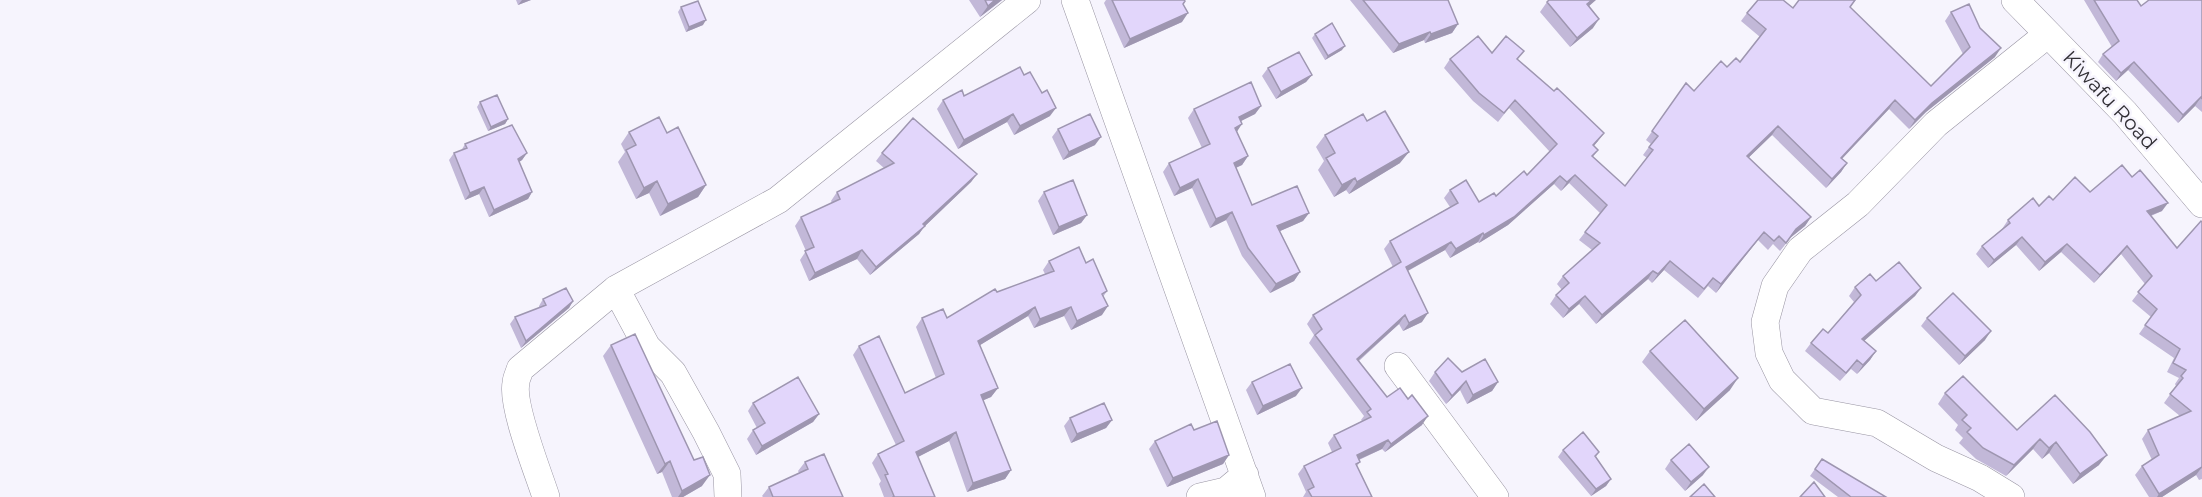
<svg xmlns="http://www.w3.org/2000/svg" width="2202" height="497" font-family="Montserrat,sans-serif">
  <style>
    .lines { fill: none; stroke-linecap: round; stroke-linejoin: round }
    .minor-casing { stroke: #9894a2; stroke-width: 28 }
    .minor { stroke: #fff; stroke-width: 27 }
    .wall { fill: #c2b8d8 }
    .shaded-wall { fill: #9e96b0 }
    .building { fill: #e2d6fb; stroke: #9e96b0; stroke-width: 1.5 }
    .labels { text-anchor: middle; dominant-baseline: central; stroke-width: 5; stroke-linejoin: round; paint-order: stroke }
    .street-label { font-size: 20px; fill: #312f35; stroke: #f6f4fd }
  </style>
  <rect width="100%" height="100%" fill="#f6f4fd"/>
  <g class="lines">
    <!-- minor casing -->
    <g class="minor-casing">
      <path id="minor" d="M1075,0L1252,497
        M2015,0L2125,113L2202,204
        M616,289L647,347L673,373L706,432L727,474L728,497
        M1398,366L1495,497
        M546,497C538,472 511,405 516,383C516,378 519,374 520,369L616,289L778,200L1027,0
        M1200,497L1226,491L1245,475
        M2011,497L1980,478L1936,458L1877,423L1813,411L1782,380L1769,353L1765,322L1775,286L1800,250L1858,204L1936,124L2048,34"/>
    </g>
    <!-- minor -->
    <use href="#minor" class="minor"/>
  </g>
  <!-- wall -->
  <path class="wall" d="M516,0H531L518,5Z
    M969,0H1002L980,17Z
    M1106,0H1184L1182,22L1124,48L1104,3Z
    M1350,0H1448L1458,24L1452,33L1425,43L1424,40L1393,53Z
    M1799,0H1856L1850,7L1931,86L1963,54L1945,21L1951,12L1995,57L1926,112L1909,129L1889,109L1842,159L1847,163L1841,172L1826,188L1772,135L1748,158L1811,217L1805,226L1790,238L1780,251L1773,244L1768,250L1758,240L1716,293L1708,286L1698,298L1664,270L1652,283L1648,279L1596,324L1579,304L1563,318L1550,304L1556,295L1562,290L1557,284L1563,276L1592,250L1579,240L1600,213L1569,183L1561,191L1554,184L1508,225L1479,243L1478,242L1450,258L1445,250L1408,271L1422,322L1403,331L1399,324L1359,361L1387,397L1422,425L1385,452L1382,449L1359,460L1360,462L1357,466L1372,497H1303L1306,492L1298,474L1304,466L1332,452L1328,443L1334,435L1362,421L1361,420L1364,416L1309,343L1314,335L1307,324L1313,315L1393,267L1384,249L1390,241L1450,207L1444,198L1450,190L1479,202L1496,196L1527,175L1550,152L1509,108L1498,122L1473,101L1444,68L1450,59L1492,53L1518,60L1598,141L1594,146L1598,150L1593,157L1625,186L1647,158L1643,155L1651,144L1646,140L1686,83L1694,91L1727,67L1740,62L1760,37L1741,21L1747,13L1793,8Z
    M2084,0H2137L2141,6L2202,0V112L2195,106L2178,123L2128,70L2116,81L2098,62L2103,54L2112,47Z
    M1547,2L1589,6L1593,28L1570,47L1540,12Z
    M681,7L703,25L686,32L678,12Z
    M1315,34L1342,50L1325,60L1312,38Z
    M1268,68L1312,75L1306,82L1276,99L1262,76Z
    M1024,75L1050,116L1014,135L1007,122L958,149L937,109L943,100L964,96Z
    M480,102L508,119L505,124L488,131L477,107Z
    M1261,106L1255,114L1241,121L1237,132L1248,156L1242,165L1236,168L1252,205L1309,213L1303,221L1280,231L1300,272L1294,281L1270,293L1242,256L1226,220L1210,228L1192,188L1174,196L1163,172L1169,163L1202,148L1188,118L1194,109Z
    M1367,121L1400,163L1349,194L1346,190L1334,197L1318,170L1324,161L1316,147L1325,135Z
    M1058,129L1095,145L1063,160L1052,137Z
    M629,132L667,133L706,185L698,197L660,216L649,193L636,199L618,162L625,152L621,144Z
    M465,144L527,153L522,160L519,162L532,192L528,199L489,217L479,194L465,200L449,160L454,153L461,151Z
    M882,153L977,174L971,182L924,227L919,234L870,275L857,259L809,281L800,260L806,251L795,226L801,217L832,203L831,201L837,192L884,168L876,161Z
    M1044,192L1087,215L1081,223L1053,235L1038,201Z
    M2090,192L2162,211L2151,216L2177,248L2202,222V479L2199,480L2196,475L2162,497H2149L2135,475L2142,466L2152,460L2142,439L2148,430L2180,416L2164,403L2176,386L2175,384L2179,378L2167,372L2174,358L2139,334L2151,317L2132,301L2145,284L2121,254L2094,283L2061,252L2039,271L2016,245L1988,268L1976,254L1982,246L2002,229L2008,220L2053,200Z
    M1049,261L1086,263L1107,291L1103,297L1102,315L1071,330L1064,316L1034,328L1028,316L980,345L998,388L991,397L983,400L1011,470L1005,479L967,492L949,441L918,457L935,497H884L879,484L881,481L872,463L878,454L896,445L853,355L859,346L905,393L936,378L916,327L922,318H947L997,292L1045,274L1043,270Z
    M1876,281L1921,288L1915,296L1864,341L1876,351L1870,360L1857,374L1851,369L1840,381L1805,351L1811,343L1828,333L1854,302L1849,296L1855,287Z
    M543,299L573,301L569,308L521,348L510,324L515,317L539,308V306Z
    M1927,318L1985,340L1959,365L1921,326Z
    M611,345L702,486L683,497H672L662,472L657,474L603,356Z
    M1650,351L1730,390L1696,421L1642,362Z
    M1435,372H1462L1498,382L1492,391L1467,404L1460,390L1446,404L1429,381Z
    M1252,382L1296,396L1257,415L1246,390Z
    M1945,393L2017,430L2055,395L2099,465L2073,484L2049,453L2042,459L2033,449L2006,476L1976,459L1959,443L1963,438L1955,430L1958,425L1938,404Z
    M753,403L819,414L813,422L756,455L747,439L753,430L757,428L748,411Z
    M1070,418L1112,420L1106,428L1071,443L1064,426Z
    M1194,430L1229,455L1223,464L1167,487L1149,449L1155,441Z
    M1563,450L1599,452L1596,457L1611,479L1606,486L1591,496L1558,457Z
    M1822,459L1886,497H1838L1810,476Z
    M1671,460L1703,475L1685,491L1665,469Z
    M805,462L843,497H763L762,496L769,487L799,473L798,471Z"/>
  <!-- shaded-wall -->
  <path class="shaded-wall" d="M522,0H531L518,5Z
    M995,0H1002L980,17L988,6Z
    M1592,0H1596L1580,14L1587,4Z
    M1188,13L1182,22L1124,48L1130,39Z
    M1599,19L1593,28L1570,47L1577,38Z
    M706,20L703,25L686,32L689,27Z
    M1458,24L1452,33L1425,43L1431,34Z
    M1430,32L1424,40L1393,53L1399,44Z
    M1345,46L1342,50L1325,60L1328,56Z
    M2001,48L1995,57L1926,112L1909,129L1915,120L1932,103Z
    M2134,62L2128,70L2116,81L2121,73Z
    M1312,75L1306,82L1276,99L1281,92Z
    M2201,97L2195,106L2178,123L2183,115Z
    M1895,100L1889,109L1835,166L1841,158Z
    M1261,106L1255,114L1233,125L1239,117Z
    M1056,108L1050,116L1014,135L1020,126Z
    M1013,114L1007,122L958,149L964,140Z
    M508,119L505,124L488,131L491,127Z
    M1242,124L1236,133L1235,128Z
    M1778,126L1772,135L1741,165L1747,156Z
    M1604,133L1598,141L1587,153L1593,145Z
    M1101,137L1095,145L1063,160L1069,152Z
    M1409,152L1400,163L1349,194L1357,182Z
    M527,153L522,160L513,166L518,159Z
    M1248,156L1242,165L1228,171L1234,163Z
    M1847,163L1841,172L1826,188L1832,179Z
    M977,174L971,182L924,227L919,234L870,275L876,267L923,224Z
    M1575,175L1569,183L1561,191L1567,182Z
    M1560,176L1554,184L1508,225L1479,243L1484,235Z
    M1355,178L1346,190L1334,197L1342,185Z
    M1198,179L1192,188L1174,196L1180,188Z
    M657,181L649,193L636,199L644,188Z
    M706,185L698,197L660,216L668,204Z
    M484,187L479,194L465,200L470,193Z
    M532,192L528,199L489,217L494,210Z
    M2168,203L2162,211L2141,219L2147,211Z
    M1232,212L1226,220L1210,228L1216,219Z
    M1309,213L1303,221L1271,235L1277,226Z
    M1087,215L1081,223L1053,235L1059,227Z
    M1811,217L1805,226L1790,238L1780,251L1796,229Z
    M1764,232L1758,240L1716,293L1721,284Z
    M1483,233L1478,242L1450,258L1456,249Z
    M2022,237L2016,245L1988,268L1994,260Z
    M1451,242L1445,250L1400,275L1406,267Z
    M2067,244L2061,252L2039,271L2045,262Z
    M2127,246L2121,254L2094,283L2100,275Z
    M862,250L857,259L809,281L815,273Z
    M1670,261L1664,270L1652,283L1658,274Z
    M1653,271L1648,279L1596,324L1602,315Z
    M1300,272L1294,281L1270,293L1276,284Z
    M1921,288L1915,296L1856,348L1862,339Z
    M1585,296L1579,304L1563,318L1569,309Z
    M573,301L569,308L521,348L526,341Z
    M1108,306L1102,315L1071,330L1077,321Z
    M1035,307L1028,316L972,350L978,341Z
    M1071,307L1064,316L1034,328L1040,319Z
    M1428,313L1422,322L1403,331L1409,323Z
    M1405,315L1399,324L1351,367L1357,359Z
    M1991,331L1985,340L1959,365L1965,356Z
    M1876,351L1870,360L1857,374L1863,365Z
    M1738,378L1730,390L1696,421L1704,409Z
    M1466,381L1460,390L1446,404L1452,396Z
    M1498,382L1492,391L1467,404L1473,395Z
    M998,388L991,397L975,404L981,395Z
    M1302,388L1296,396L1257,415L1263,406Z
    M819,414L813,422L756,455L762,446Z
    M1428,416L1422,425L1385,452L1391,444Z
    M1112,420L1106,428L1071,443L1077,434Z
    M956,432L949,441L910,461L916,452Z
    M2040,439L2033,449L2006,476L2014,465Z
    M1388,440L1382,449L1351,463L1357,455Z
    M2056,442L2049,453L2042,459L2049,448Z
    M1229,455L1223,464L1167,487L1173,478Z
    M2107,455L2099,465L2073,484L2080,474Z
    M670,461L662,472L657,474L665,464Z
    M1709,467L1703,475L1685,491L1691,482Z
    M2202,467L2196,475L2162,497H2157L2159,494Z
    M1011,470L1005,479L967,492L973,483Z
    M710,475L702,486L683,497H678L682,491Z
    M1611,479L1606,486L1591,496L1596,489Z"/>
  <!-- building -->
  <path class="building" d="M985,0H995L988,6Z
    M1112,0H1184L1185,1L1183,4L1188,13L1130,39Z
    M1363,0H1448L1458,24L1431,34L1430,32L1399,44Z
    M1549,0H1592L1587,4L1599,19L1577,38L1547,2Z
    M1758,0H1783L1793,8L1799,0H1855L1850,7L1931,86L1970,47L1951,12L1969,4L1980,28L2001,48L1932,103L1915,120L1895,100L1841,158L1847,163L1832,179L1778,126L1747,156L1811,217L1796,229L1786,243L1779,236L1774,241L1764,232L1721,284L1713,278L1704,289L1670,261L1658,274L1653,271L1602,315L1585,296L1569,309L1556,295L1569,283L1563,276L1600,243L1585,232L1607,205L1575,175L1567,182L1560,176L1514,217L1484,235L1483,233L1456,249L1451,242L1406,267L1428,313L1409,323L1405,315L1357,359L1387,397L1400,388L1408,399L1412,395L1428,416L1391,444L1388,440L1357,455L1360,462L1356,464L1372,497H1312L1308,490L1314,487L1304,466L1341,448L1334,435L1371,417L1367,412L1371,409L1315,335L1322,329L1313,315L1401,262L1390,241L1458,203L1450,190L1466,180L1479,202L1494,193L1496,196L1524,171L1527,175L1557,144L1515,100L1504,113L1479,93L1450,59L1478,36L1492,53L1506,36L1524,51L1517,59L1554,91L1557,88L1604,133L1593,145L1598,150L1592,156L1625,186L1653,150L1649,147L1658,136L1652,131L1686,83L1694,91L1721,61L1727,67L1736,58L1740,62L1766,29L1747,13Z
    M2094,0H2137L2141,6L2149,0H2202V99L2201,97L2183,115L2134,62L2121,73L2103,54L2119,41Z
    M698,1L706,20L689,27L681,7Z
    M1332,23L1345,46L1328,56L1315,34Z
    M1299,52L1312,75L1281,92L1268,68Z
    M1020,67L1024,75L1030,72L1042,93L1047,90L1056,108L1020,126L1013,114L964,140L943,100L962,90L964,96Z
    M1251,82L1261,106L1239,117L1242,124L1235,128L1248,156L1234,163L1252,205L1297,186L1309,213L1277,226L1300,272L1276,284L1248,248L1232,212L1216,219L1198,179L1180,188L1169,163L1210,144L1194,109Z
    M497,95L508,119L491,127L480,102Z
    M1385,111L1409,152L1357,182L1355,178L1342,185L1326,158L1335,153L1325,135L1363,114L1367,121Z
    M1090,114L1101,137L1069,152L1058,129Z
    M659,117L667,133L678,127L706,185L668,204L657,181L644,188L626,150L636,145L629,132Z
    M913,118L977,174L923,224L925,226L876,267L862,250L815,273L805,251L814,247L801,217L840,199L837,192L894,163L882,153Z
    M512,125L527,153L518,159L532,192L494,210L484,187L470,193L454,153L467,148L465,144Z
    M2122,165L2132,177L2140,170L2168,203L2147,211L2177,248L2201,221L2202,222V467L2159,494L2142,466L2159,455L2148,430L2191,411L2170,394L2183,378L2181,376L2186,370L2173,363L2180,349L2145,325L2157,309L2138,292L2152,276L2127,246L2100,275L2067,244L2045,262L2022,237L1994,260L1982,246L2010,223L2008,220L2033,198L2039,206L2049,196L2053,200L2075,177L2090,192Z
    M1073,180L1087,215L1059,227L1044,192Z
    M1079,247L1086,263L1093,259L1107,291L1102,294L1108,306L1077,321L1071,307L1040,319L1035,307L978,341L998,388L981,395L1011,470L973,483L956,432L916,452L935,497H893L894,496L885,475L888,474L878,454L904,441L859,346L879,336L905,393L944,374L922,318L943,309L947,318L995,289L997,292L1054,271L1049,261Z
    M1899,262L1921,288L1862,339L1876,351L1863,365L1857,360L1846,373L1811,343L1823,329L1828,333L1861,295L1855,287L1870,274L1876,281Z
    M566,288L573,301L526,341L515,317L546,305L543,299Z
    M1953,293L1991,331L1965,356L1927,318Z
    M1685,320L1738,378L1704,409L1650,351Z
    M635,334L694,460L703,457L710,475L682,491L670,461L665,464L611,345Z
    M1448,358L1462,372L1485,359L1498,382L1473,395L1466,381L1452,396L1435,372Z
    M1290,364L1302,388L1263,406L1252,382Z
    M1963,376L2017,430L2055,395L2090,432L2107,455L2080,474L2056,442L2049,448L2040,439L2014,465L1983,448L1967,432L1971,428L1962,420L1967,415L1945,393Z
    M798,377L819,414L762,446L753,430L765,423L753,403Z
    M1104,403L1112,420L1077,434L1070,418Z
    M1217,421L1229,455L1173,478L1155,441L1191,424L1194,430Z
    M1583,432L1599,452L1595,456L1611,479L1596,489L1563,450Z
    M1689,444L1709,467L1691,482L1671,460Z
    M824,454L843,497H773L769,487L808,469L805,462Z
    M1822,459L1886,497H1851L1815,469Z
    M1814,482L1825,497H1800Z
    M1704,484L1715,497H1690Z"/>
  <g class="labels">
    <!-- street labels -->
    <g class="street-label">
      <text transform="translate(2110 100) rotate(47)">Kiwafu Road</text>
    </g>
  </g>
</svg>
